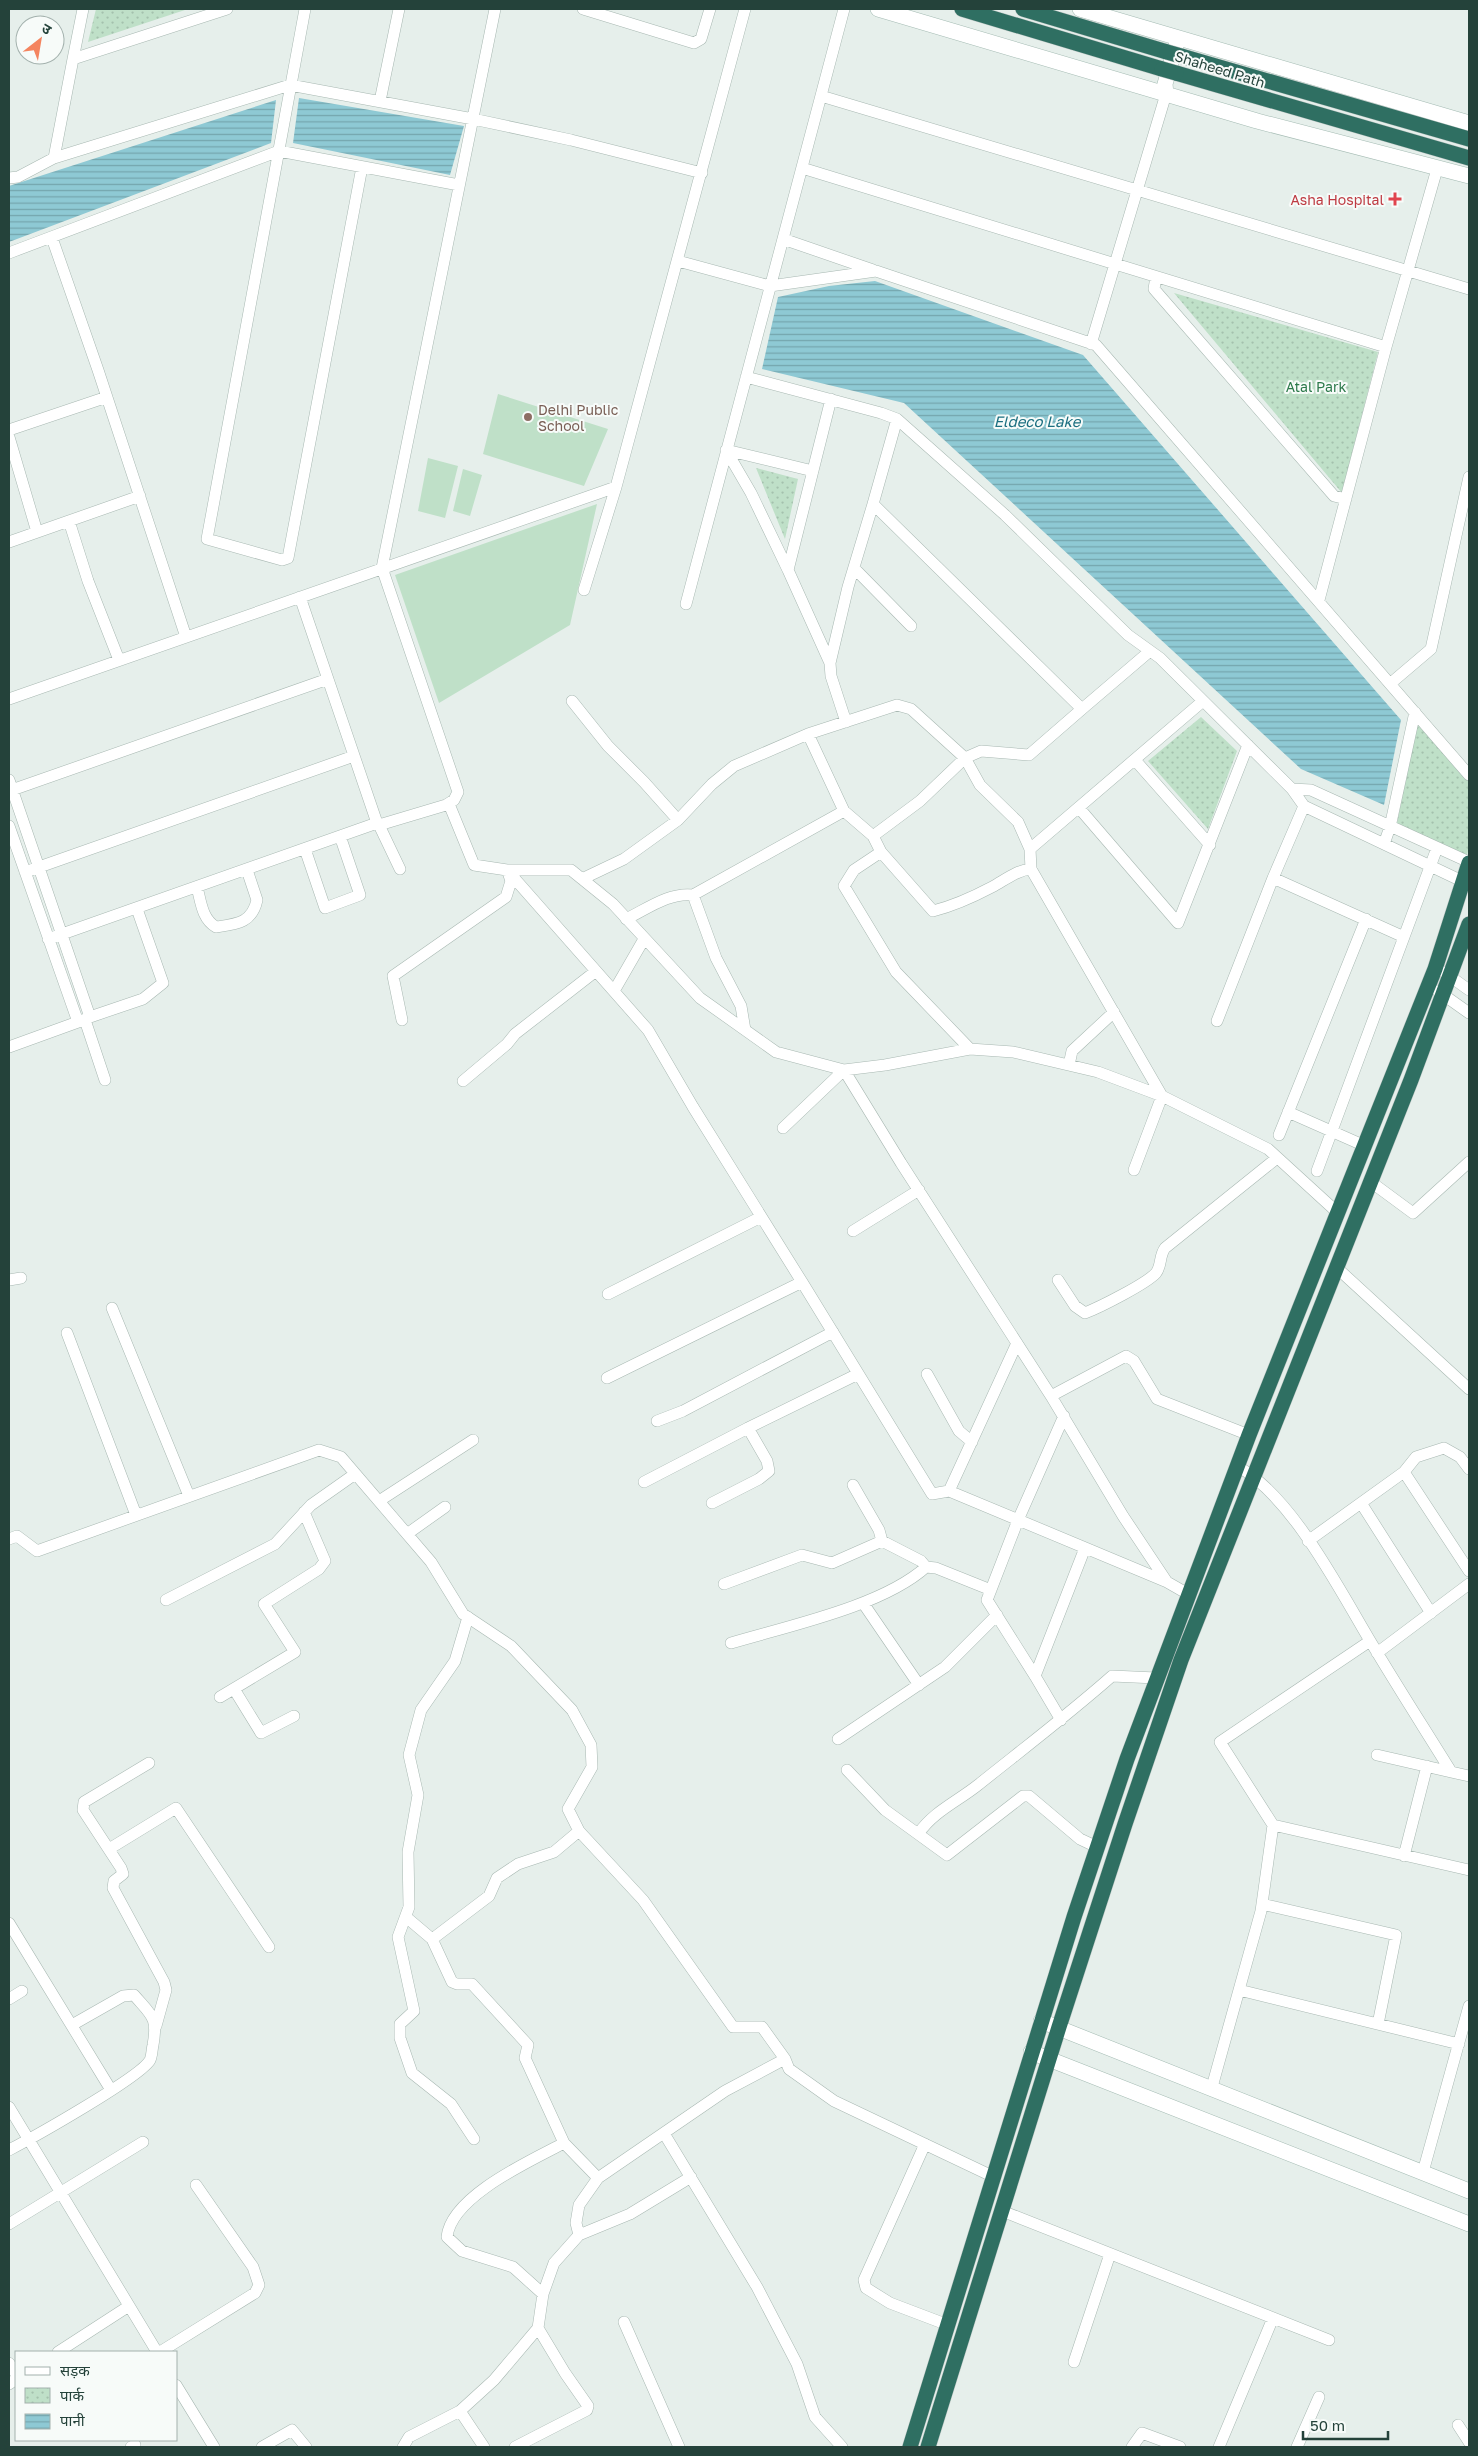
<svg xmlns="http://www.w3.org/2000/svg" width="1478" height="2456" font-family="'Golos Text','Noto Sans Devanagari',sans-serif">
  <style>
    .grass { fill: #bfe0c8 }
    .park { fill: url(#park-dots) }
    .water { fill: url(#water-rules) }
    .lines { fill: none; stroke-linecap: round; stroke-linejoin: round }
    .street-casing { stroke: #a8b8b2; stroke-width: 12 }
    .secondary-casing { stroke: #a4bbb3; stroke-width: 16 }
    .highway-casing { stroke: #c2cac8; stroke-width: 16 }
    .street { stroke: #fff; stroke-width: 11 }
    .secondary { stroke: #fff; stroke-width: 15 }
    .highway { stroke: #2f6f62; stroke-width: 15 }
    .highway-bridge-casing { stroke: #c2cac8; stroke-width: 16; stroke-linecap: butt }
    .highway-bridge { stroke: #2f6f62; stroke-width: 15 }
    .health-dot { fill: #e0444e; stroke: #f7fbf9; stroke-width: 2 }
    .education-dot { fill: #8d6e63; stroke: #f7fbf9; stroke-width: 2 }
    .labels { text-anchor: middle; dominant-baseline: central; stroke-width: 4; stroke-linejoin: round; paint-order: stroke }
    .street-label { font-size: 14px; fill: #24423a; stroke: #f7fbf9 }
    .health-label { font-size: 14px; fill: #be3a42; stroke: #f7fbf9; text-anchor: end }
    .park-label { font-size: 14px; fill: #2d7a4b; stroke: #f7fbf9 }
    .education-label { font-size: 14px; fill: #785e54; stroke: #f7fbf9; text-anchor: start }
    .water-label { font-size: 15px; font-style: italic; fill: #1c6f80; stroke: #f7fbf9 }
  </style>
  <defs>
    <pattern id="park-dots" width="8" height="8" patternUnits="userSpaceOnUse" patternTransform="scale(1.25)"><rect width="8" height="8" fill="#bfe0c8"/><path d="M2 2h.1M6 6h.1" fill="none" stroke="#a4c1ad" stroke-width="1.8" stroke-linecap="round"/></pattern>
    <pattern id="water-rules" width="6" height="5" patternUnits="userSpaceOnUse" patternTransform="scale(1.25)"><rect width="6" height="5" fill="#8ec9d4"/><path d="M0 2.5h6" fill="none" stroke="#74a5ad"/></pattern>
  </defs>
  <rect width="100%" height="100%" fill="#e6efeb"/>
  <!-- grass -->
  <path class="grass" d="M498,394L608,429L584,486L483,454Z
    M428,458L458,466L445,518L418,511Z
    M463,469L482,475L470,516L453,511Z
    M597,504L570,625L439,703L395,575Z"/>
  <!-- park -->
  <path class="park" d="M96,9H188L88,42Z
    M1174,293L1378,352L1342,493Z
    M756,468L798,479L785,539Z
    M1201,717L1237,751L1208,829L1148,761Z
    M1417,722L1469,778V846L1467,856L1397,823Z"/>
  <!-- water -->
  <path class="water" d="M299,98L464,126L450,175L293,143Z
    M276,100L271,143L9,242V186Z
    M875,281L1083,355L1401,720L1384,805L1301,769L904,403L762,369L778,297L829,286Z"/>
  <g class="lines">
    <!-- street casing -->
    <g class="street-casing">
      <path id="street" d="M227,9L73,59L54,158L290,85L473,119L571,140L702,173
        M305,9L207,539L282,560L288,558L362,167
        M583,9L694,43L701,39L710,9
        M73,59L83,9
        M821,96L1469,289
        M380,101L399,9
        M802,168L1386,347
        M9,178L18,177L54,158
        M52,238L98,370L186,637
        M783,239L873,270
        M9,253L279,151L459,185
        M678,261L770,286L876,271L1096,345L1469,775
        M1156,277L1154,289L1334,496L1346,499
        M1091,344L1166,94
        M746,377L881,413L897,419L1005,515L1128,635L1160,658L1292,789L1304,806L1464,882
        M9,430L107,397
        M9,437L37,532
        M69,521L88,581L119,660
        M9,542L140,496
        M854,568L911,626
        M788,570L751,493L726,450L813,471
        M584,590L616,487L745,9
        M1319,600L1386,347L1437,169
        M686,604L844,9
        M830,663L788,570L831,399
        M1391,683L1431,649L1469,477
        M9,699L616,487
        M572,701L608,746L644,782L678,820
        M1082,709L1150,651
        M846,722L831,676L830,663L848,587L873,504
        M808,734L844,811L873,836L881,852L933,911C953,906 973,897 992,887C1005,880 1017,870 1031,869L1162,1096L1134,1170
        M1135,760L1210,845
        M9,780L90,1017L78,1022
        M1292,789L1311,790L1469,862
        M9,791L328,679
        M449,804L474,865L507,870H571L613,904L700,998L776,1052L844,1070L885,1065L970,1049L1013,1052L1098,1072L1162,1096L1268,1149L1338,1213
        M1079,808L1178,923L1248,745
        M377,823L379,825L446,805L454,800L458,792L382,568L495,9
        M379,825L400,869
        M9,826L78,1022L9,1047
        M873,836L920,801L965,758L981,751L1029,755L1082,709L873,504L897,419
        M1384,844L1390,827L1415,712
        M305,849L325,908L360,895L340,836
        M1030,849L1203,701
        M881,852L854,870L844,886L896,972L970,1049
        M507,870L648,1030L693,1107L802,1282
        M25,872L354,756
        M1273,878L1404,937
        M582,879L624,859L678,820L712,784L734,766L808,734L897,705L911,709L965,758L980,785L1018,822L1030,849L1031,869
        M197,887C201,902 202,919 216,927C237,924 252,923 257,900L247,870
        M693,895L716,958L741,1006L745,1030
        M626,919C647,909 669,892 693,895L844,811
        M48,939L377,823L300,597
        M1444,972L1469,990
        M614,991L644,939
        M1438,991L1469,1013
        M90,1017L143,999L163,983L137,909
        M85,1020L105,1080
        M402,1020L393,976L506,897L511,881L508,872
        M1217,1021L1273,878L1304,806
        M1069,1065L1072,1051L1114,1012
        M844,1070L901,1163L1051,1396L1123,1516L1167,1582L1188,1594
        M463,1081L507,1044L515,1034L596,971
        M1288,1112L1365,1146
        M783,1128L844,1070
        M1279,1135L1366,919
        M1317,1171L1437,848
        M1371,1182L1413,1213L1469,1162
        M853,1231L919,1190
        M1337,1268L1469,1389
        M9,1280L21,1278
        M1058,1280L1075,1306L1085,1313C1100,1307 1146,1284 1156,1273C1162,1265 1159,1256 1165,1248L1277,1158
        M608,1294L761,1217
        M112,1308L189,1496
        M67,1333L136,1515
        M1017,1343L949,1491L1167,1582
        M927,1374L959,1431L972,1442
        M607,1378L802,1282L932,1494L949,1491
        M1051,1396L1126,1356L1134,1361L1157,1399L1249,1435
        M1064,1416L1018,1520L987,1600L1035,1676L1085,1548
        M657,1421L683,1411L833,1332
        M1237,1466C1292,1496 1339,1589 1372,1644C1397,1686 1424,1728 1450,1770
        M1404,1472L1469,1571
        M644,1482L748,1428L858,1374
        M853,1485L879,1530L882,1541L921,1561L926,1567
        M379,1501L473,1440
        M712,1503L759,1479L769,1471L767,1461L748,1428
        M1361,1503L1431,1613
        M407,1534L445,1507
        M9,1539L17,1536L37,1551L319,1450L341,1457L431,1562L463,1614L511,1646L572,1710L591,1745L592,1767L568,1809L579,1831L643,1900L733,2027H762L785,2059L789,2069L834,2101L994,2177
        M1308,1541L1404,1472L1416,1457L1444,1448L1460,1457L1469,1469
        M724,1584L802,1555L832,1563L882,1541
        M166,1600L275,1544L311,1505L355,1474
        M863,1603L919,1685
        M468,1617L455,1661L421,1710L409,1755L418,1795L408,1852L409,1907L398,1937L414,2011L400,2024V2038L412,2073L451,2104L474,2139
        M1370,1641L1220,1742L1273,1825L1469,1870
        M731,1643C788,1626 883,1606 926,1567L936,1568L991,1590
        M1377,1653L1469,1584
        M1035,1676L1061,1720
        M234,1689L261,1733L294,1716
        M220,1697L295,1652L264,1604L319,1569L325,1561L304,1512
        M838,1739L945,1667L997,1615
        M1377,1755L1469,1776
        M149,1763L84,1802L83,1810L121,1868L123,1874L114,1881L113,1888L164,1982L166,1990L156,2026
        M847,1770L885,1810L947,1855L1023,1796H1029L1080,1839L1097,1847
        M919,1833C933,1812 958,1801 978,1785C1023,1749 1069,1714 1112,1676L1156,1678
        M109,1849L176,1808L269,1947
        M1404,1856L1427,1766
        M1262,1904L1396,1935L1378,2024
        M406,1917L432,1939L452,1982L457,1984H472L528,2045L525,2058L564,2143L598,2178
        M9,1923L111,2090
        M435,1937L489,1896L497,1878L518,1864L554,1852L579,1831
        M1239,1990L1459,2044
        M9,1999L22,1991
        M1212,2087L1261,1911L1273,1825
        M9,2107L157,2352
        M665,2135L757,2287L797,2364L815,2417L842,2447
        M925,2144L864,2280L866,2288L890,2303L948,2325
        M9,2150C32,2138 141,2077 150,2060C152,2056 152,2049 153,2045C158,2017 152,2016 134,1995L123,1996L72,2025
        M1423,2172L1469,2006
        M1002,2211L1329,2340
        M9,2224L143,2142
        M579,2235L576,2223L579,2205L598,2178L725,2091L785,2059
        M543,2294L513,2267L462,2251L447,2237C451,2196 532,2160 564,2143
        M624,2322L679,2447
        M58,2352L129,2306
        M160,2352L255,2293L259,2285L253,2267L196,2185
        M1074,2362L1110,2254
        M9,2363L16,2374
        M9,2384L16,2379
        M176,2385L214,2447
        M460,2411L484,2447
        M1458,2425L1469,2442
        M131,2447L135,2445
        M262,2447L292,2430L306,2447
        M403,2447L409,2437L460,2411L494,2380L538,2328L543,2294L554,2263L579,2235L630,2214L691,2177
        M515,2447L587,2410L588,2406L565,2373L538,2328
        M1132,2447L1142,2433L1180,2447
        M1219,2447L1273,2318
        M1297,2447L1319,2397"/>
    </g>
    <!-- secondary casing -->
    <g class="secondary-casing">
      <path id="secondary" d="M878,9L1257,121L1469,176
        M1080,9L1469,123
        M1166,94L1165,84L1177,42
        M1041,2021L1469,2191
        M1031,2052L1469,2224"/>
    </g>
    <!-- highway casing -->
    <g class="highway-casing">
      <path id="highway" d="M962,9L1162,69
        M1023,9L1167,52
        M1181,56L1469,139
        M1176,73L1469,158
        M910,2447L1074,1917L1127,1759L1249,1435L1435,969L1469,863
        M928,2447L1059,2027L1125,1824L1181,1660L1411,1080L1469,924"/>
    </g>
    <!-- street -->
    <use href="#street" class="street"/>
    <!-- secondary -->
    <use href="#secondary" class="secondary"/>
    <!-- highway -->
    <use href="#highway" class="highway"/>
    <!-- highway-bridge casing -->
    <g class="highway-bridge-casing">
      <path id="highway-bridge" d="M1167,52L1181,56
        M1162,69L1176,73"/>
    </g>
    <!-- highway-bridge -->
    <use href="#highway-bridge" class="highway-bridge"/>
  </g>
  <!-- markers -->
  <path class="health-dot" d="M1392.5 191.5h5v5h5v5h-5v5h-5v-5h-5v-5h5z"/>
  <circle class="education-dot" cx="528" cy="417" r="5"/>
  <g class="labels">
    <!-- street labels -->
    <g class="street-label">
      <text transform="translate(1220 69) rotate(17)">Shaheed Path</text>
    </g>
    <!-- health labels -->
    <g class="health-label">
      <text x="1384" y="199">Asha Hospital</text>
    </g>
    <!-- park labels -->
    <g class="park-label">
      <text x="1316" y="386">Atal Park</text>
    </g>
    <!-- education labels -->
    <g class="education-label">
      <text x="538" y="409">Delhi Public<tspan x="538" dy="16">School</tspan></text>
    </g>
    <!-- water labels -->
    <g class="water-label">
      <text x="1037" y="421">Eldeco Lake</text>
    </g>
  </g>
  <!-- border -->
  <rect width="1478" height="2456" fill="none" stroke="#24423a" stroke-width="20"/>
  <!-- legend -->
  <rect x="15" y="2351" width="162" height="90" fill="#f7fbf9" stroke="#a3b1ad"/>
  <rect x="25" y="2367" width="25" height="8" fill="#ffffff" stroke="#a3b1ad"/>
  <text x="60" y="2376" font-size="15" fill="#24423a">सड़क</text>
  <rect x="25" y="2388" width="25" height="15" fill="url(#park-dots)" stroke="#a3b1ad"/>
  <text x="60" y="2401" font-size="15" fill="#24423a">पार्क</text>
  <rect x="25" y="2414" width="25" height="15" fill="url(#water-rules)" stroke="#a3b1ad"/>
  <text x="60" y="2426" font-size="15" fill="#24423a">पानी</text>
  <!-- north arrow -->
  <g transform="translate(40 40) rotate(31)"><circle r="24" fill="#f7fbf9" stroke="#a3b1ad"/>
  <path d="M0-4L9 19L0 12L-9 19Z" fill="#f4845f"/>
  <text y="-8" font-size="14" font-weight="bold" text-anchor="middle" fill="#24423a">उ</text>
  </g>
  <!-- scale -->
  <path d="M1303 2431v8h85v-8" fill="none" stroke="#24423a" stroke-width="2.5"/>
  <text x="1310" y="2431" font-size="15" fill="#24423a" stroke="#f7fbf9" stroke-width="4" paint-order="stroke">50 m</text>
</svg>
